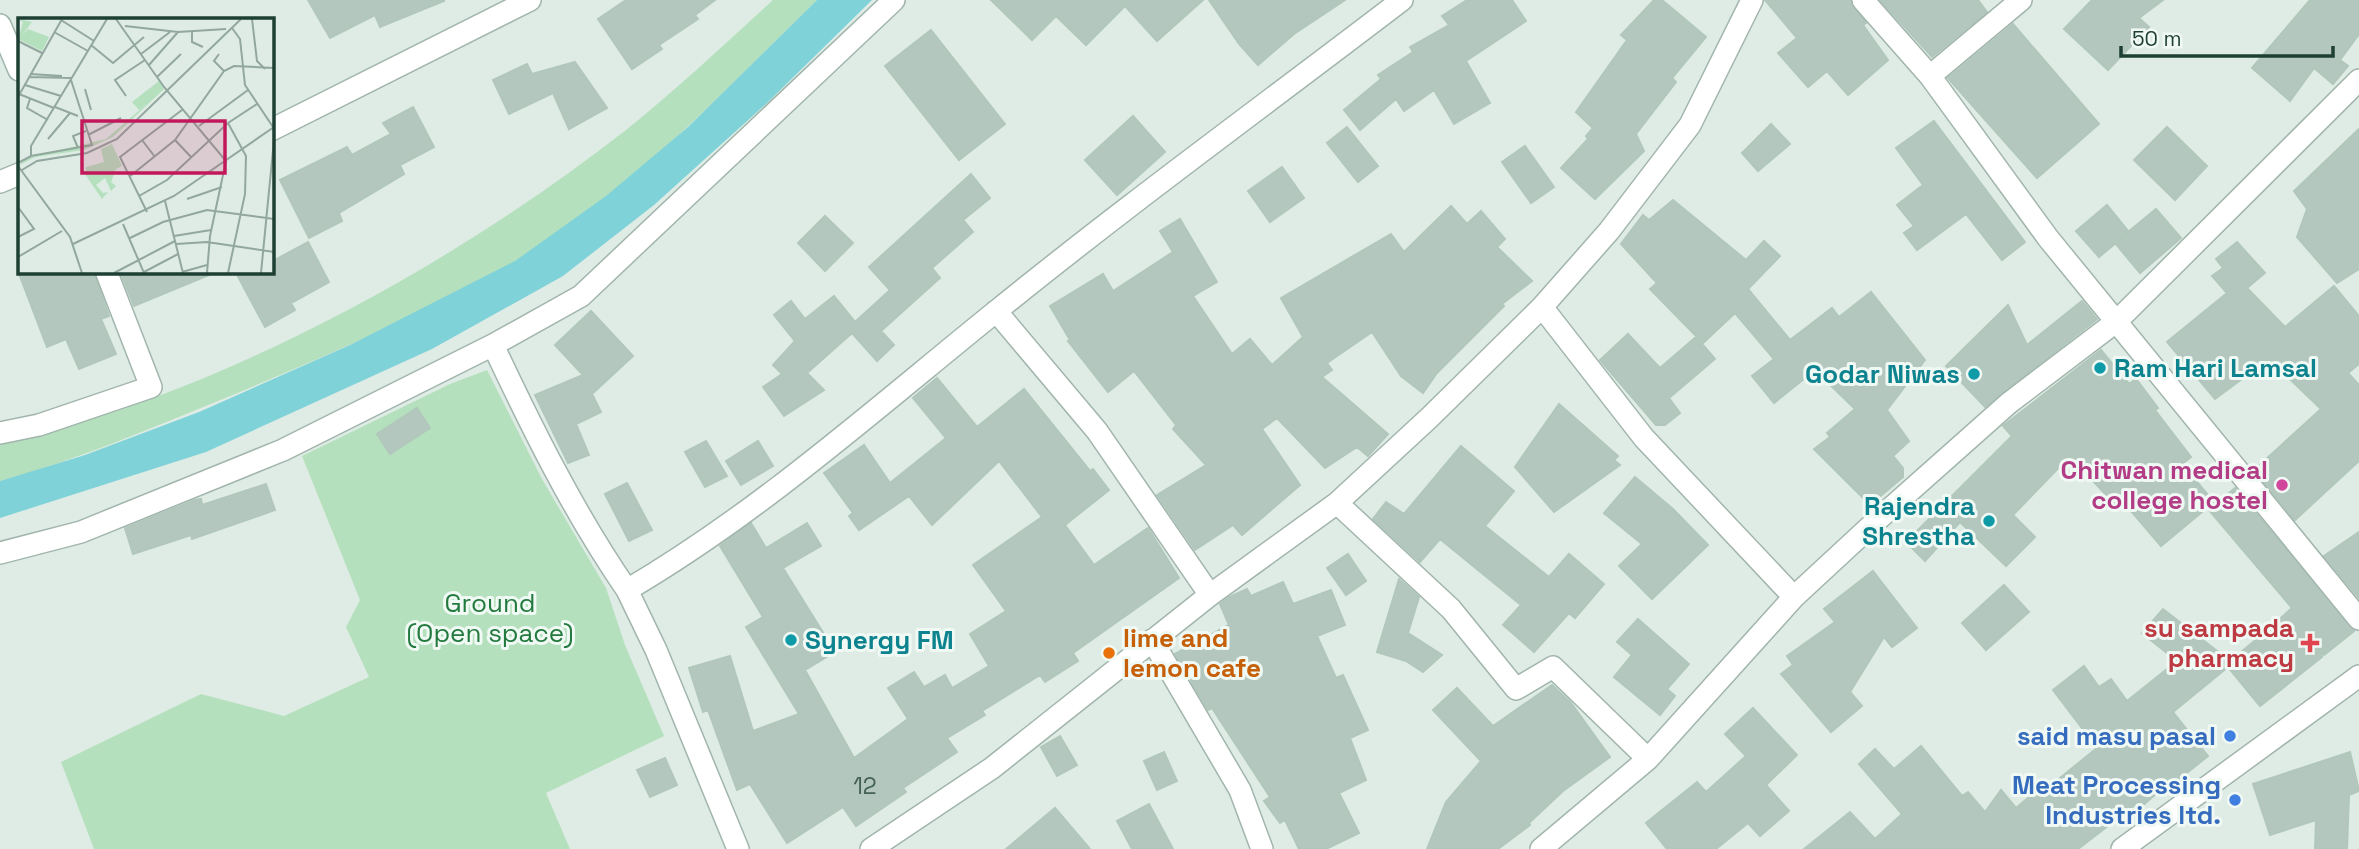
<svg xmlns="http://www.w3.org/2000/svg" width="2359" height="849" font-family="'Space Grotesk',sans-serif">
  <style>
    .green { fill: #b5e0bd }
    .water { fill: #80d2d9 }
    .building { fill: #b4c7be; stroke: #b1c7bc; stroke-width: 2 }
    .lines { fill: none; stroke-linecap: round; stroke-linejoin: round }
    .minor-casing { stroke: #a1b5ac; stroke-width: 24 }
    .minor { stroke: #fff; stroke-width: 21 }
    .culture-dot { fill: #0f9aa8; stroke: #f0f9f4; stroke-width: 2.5 }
    .hotel-dot { fill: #d1479c; stroke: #f0f9f4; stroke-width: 2.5 }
    .health-dot { fill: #e0444e; stroke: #f0f9f4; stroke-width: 2.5 }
    .food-dot { fill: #e8710a; stroke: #f0f9f4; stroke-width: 2.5 }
    .shop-dot { fill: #3f7fe0; stroke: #f0f9f4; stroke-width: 2.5 }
    .labels { text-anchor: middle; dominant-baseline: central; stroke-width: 6; stroke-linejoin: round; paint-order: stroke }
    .number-label { font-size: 23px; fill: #446156 }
    .culture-label { font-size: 26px; font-weight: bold; fill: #0d838f; stroke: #f0f9f4; text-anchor: start }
    .hotel-label { font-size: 26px; font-weight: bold; fill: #b23c85; stroke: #f0f9f4; text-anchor: end }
    .park-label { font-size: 26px; fill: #237a3e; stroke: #f0f9f4 }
    .health-label { font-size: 26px; font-weight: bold; fill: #be3a42; stroke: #f0f9f4; text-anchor: end }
    .food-label { font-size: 26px; font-weight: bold; fill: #c56008; stroke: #f0f9f4; text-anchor: start }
    .shop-label { font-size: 26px; font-weight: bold; fill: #366cbe; stroke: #f0f9f4; text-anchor: end }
    .inset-road { fill: none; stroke: #92a79e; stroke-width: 2 }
    .view { fill: #c2185b; fill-opacity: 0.15; stroke: #c2185b; stroke-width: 3.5 }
    .inset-edge { fill: none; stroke: #1e3f33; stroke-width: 3.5 }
  </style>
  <rect width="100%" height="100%" fill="#dfece5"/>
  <!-- green -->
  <path class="green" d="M773,0H817C723,92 628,194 514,262C422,316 321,358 223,399C149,429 77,460 0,481V443C49,430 100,418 148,400C319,336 482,242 626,130C677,89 725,44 773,0Z
    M487,370L542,479L606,588L625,645L664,736L546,793L570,849H94L61,762L201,694L284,716L369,677L346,627L360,600L302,456L450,384Z"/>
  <!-- water -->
  <path class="water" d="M817,0H872L766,104L654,205L563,276L432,349L206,452L0,518V481L85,455L199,412L350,345L515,261L606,196L688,127Z"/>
  <!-- building -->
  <path class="building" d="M308,0H443L444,1L380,27L375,15L330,38Z
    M626,0H715L695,15L698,19L659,45L662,49L632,69L598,19Z
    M991,0H1203L1157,41L1125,6L1086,45L1056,16L1032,40Z
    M1209,0H1345L1294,34L1258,65L1239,44Z
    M1467,0H1512L1526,21L1466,61L1490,103L1454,124L1434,90L1404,111L1396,99L1360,130L1344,110L1381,79L1378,75L1413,52L1410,47L1449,25L1442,16Z
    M1654,0H1662L1706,37L1672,78L1676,82L1636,134L1644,151L1595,199L1561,168L1588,139L1586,136L1593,128L1576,112L1627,40L1621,35Z
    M1765,0H1850L1866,23L1863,25L1888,60L1848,95L1827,71L1808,87L1778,53L1797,38Z
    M1880,0H1978L1987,12L1932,57Z
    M2092,0H2163L2139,18L2149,27L2108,70L2064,29Z
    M2310,0H2359V34L2340,60L2348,66L2333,84L2314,68L2290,101L2252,68Z
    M2013,24L2099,124L2037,178L1948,78Z
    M931,30L1005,124L959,160L885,66Z
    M575,62L607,108L569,129L553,93L509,114L493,80L527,64L532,74Z
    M413,107L434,147L400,165L404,174L339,213L342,221L309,238L280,180L347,147L352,155L391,134L383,123Z
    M1133,116L1165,152L1117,195L1085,160Z
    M1934,121L2025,242L2002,260L1966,214L1917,250L1904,233L1914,226L1897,205L1923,185L1896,148Z
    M1771,124L1790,144L1758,171L1742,153Z
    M1347,127L1378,166L1358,182L1327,143Z
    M2167,127L2207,166L2175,200L2134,160Z
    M2359,129V269L2337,283L2297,237L2307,209L2294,191Z
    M1525,146L1554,187L1531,203L1502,162Z
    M1282,167L1304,198L1270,222L1248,191Z
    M971,174L990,198L963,220L973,232L932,268L940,278L881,331L894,345L877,361L852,333L807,373L824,390L784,416L763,387L782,374L773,365L795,341L774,315L791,301L805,319L834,296L855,322L890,290L869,267Z
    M1673,200L1746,260L1764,241L1780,256L1748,289L1790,340L1832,308L1839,317L1871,292L1925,360L1887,410L1909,441L1893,456L1903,468V477L1870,505L1814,449L1830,437L1827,433L1855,409L1815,370L1774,403L1752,376L1774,359L1735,313L1703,343L1650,289L1657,283L1621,244L1643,215L1649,220Z
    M2107,205L2129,232L2099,257L2076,231Z
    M1451,206L1467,224L1481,211L1505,239L1497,247L1532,281L1502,304L1504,306L1437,373L1423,393L1401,376L1372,332L1327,363L1332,370L1322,377L1388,434L1368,456L1357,447L1325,468L1277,418L1262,429L1300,485L1242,535L1233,525L1195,550L1157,495L1206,465L1173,429L1176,425L1134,371L1108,392L1068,341L1070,340L1050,306L1103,274L1113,291L1173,252L1160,231L1180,219L1217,282L1193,296L1232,354L1250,339L1272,365L1303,337L1281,298L1391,234L1404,252Z
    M2156,209L2181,238L2140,273L2115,243Z
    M825,216L853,243L825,271L798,243Z
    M308,242L329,282L291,303L295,310L265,327L235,271H271V262Z
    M2237,242L2265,273L2247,288L2285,327L2334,286L2359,316V364L2348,373L2359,385V461L2295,520L2254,470L2321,409L2269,359L2215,399L2167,342L2227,293L2212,276L2223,268L2216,259Z
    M18,271H93L109,316L101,319L116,354L79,369L66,339L47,347Z
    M120,271H216V272L134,306Z
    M2082,301L2097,319L1985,407L1946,366L2008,305L2027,345Z
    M591,311L633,356L592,394L601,412L576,424L589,455L568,463L535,395L583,375L555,345Z
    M1628,334L1660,368L1696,337L1715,359L1669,398L1680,413L1665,425H1656L1600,360Z
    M2101,350L2129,384L2136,379L2158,408L2155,410L2191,457L2182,464L2214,502L2161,546L2125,504L2119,509L2070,456L2013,515L2035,537L2006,566L1960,522L1925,561L1906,542L2012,436L2003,426Z
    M937,378L977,427L1024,389L1090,471L1093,469L1109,490L1065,525L1094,565L1148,528L1179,578L1073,653L1078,661L1045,682L1040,675L982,711L985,715L947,738L957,752L903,788L906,792L856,826L843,807L787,843L750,784L737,790L708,710L703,712L689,668L730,656L753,731L799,714L746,627L763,617L720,546L751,523L766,548L807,523L821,546L783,568L835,652L805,670L854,758L908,719L888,688L914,672L924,687L945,675L952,688L989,666L970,634L1006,611L973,565L1042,517L999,461L932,525L909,496L859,530L849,516L853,513L824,473L864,445L890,483L946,438L913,398Z
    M1559,404L1618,456L1614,460L1620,465L1554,512L1515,467Z
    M417,408L430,428L390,454L377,434Z
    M706,441L727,476L705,487L685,452Z
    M758,441L773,466L741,485L726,461Z
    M1461,446L1514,491L1485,526L1549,577L1569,554L1604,584L1575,618L1569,613L1534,652L1503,625L1521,605L1440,539L1420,562L1373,519L1386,502L1404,514Z
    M1635,477L1673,509L1708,545L1652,599L1619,566L1642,544L1604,513Z
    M627,483L652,530L629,541L605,494Z
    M266,484L275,510L192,539L191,535L133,554L125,528L195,500L201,499L202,505Z
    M2235,488L2354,631L2324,655L2319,648L2322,657L2260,706L2228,667L2173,712L2208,756L2173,784L2171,781L2142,806L2139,802L2078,849H1804L1850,812L1875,839L1902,814L1859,764L1875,749L1894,769L1921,746L1962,796L1968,792L1985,812L2001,790L2016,808L2047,782L2050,786L2097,748L2053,690L2084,666L2099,687L2111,679L2127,701L2177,661L2142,633L2163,609L2230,661L2263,634L2292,608L2209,510Z
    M2359,532V598L2324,556Z
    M1348,554L1366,581L1346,595L1327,568Z
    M1873,571L1917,628L1892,647L1884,637L1850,692L1862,706L1831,732L1781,674L1793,665L1787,656L1835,622L1824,609Z
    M1399,579L1419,597L1408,633L1442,655L1423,672L1406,661L1377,652Z
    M1283,582L1293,604L1331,590L1345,625L1317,636L1336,678L1343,675L1368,730L1350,738L1366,780L1339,793L1359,833L1326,849H1299L1285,820L1280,823L1264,801L1270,797L1212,708L1208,710L1175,654L1229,625L1220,604L1229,597L1247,589L1251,596Z
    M2004,585L2029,612L1986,650L1962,623Z
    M1638,619L1689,664L1667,689L1675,696L1660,715L1614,677L1632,655L1617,642Z
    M1552,685L1571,703L1610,757L1563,791L1529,823L1530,825L1498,849H1427L1446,802L1481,761L1433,710L1457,688L1493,726Z
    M1753,708L1797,755L1766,785L1789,811L1760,836L1748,823L1716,849H1667L1646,823L1697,782L1706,792L1746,756L1725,734Z
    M1060,736L1077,765L1057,776L1041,747Z
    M1164,752L1177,781L1157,790L1144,761Z
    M2350,752L2359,791L2349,795L2347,849H2315L2316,820L2270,835L2253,784Z
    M665,758L677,785L650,797L637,770Z
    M1149,804L1173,849H1132L1117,821Z
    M1055,808L1090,849H1006Z"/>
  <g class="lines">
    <!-- minor casing -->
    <g class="minor-casing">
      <path id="minor" d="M1863,0L1930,76L2048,238L2359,619
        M0,25L19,70
        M1930,76L2021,0
        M271,130L530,0
        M0,182L19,174
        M1542,307L1644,438L1794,597
        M996,311L1097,431L1210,595
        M493,345C533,430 574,513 627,590
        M0,433L39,425L151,387L106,271
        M1337,503L1451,609L1516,689L1553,667L1648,759
        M0,553L81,532L283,450L493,345L581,296L894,0
        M1152,640L1240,790L1262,849
        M738,849L656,650L627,590C760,512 875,409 994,313C1127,205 1266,104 1402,0
        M871,849L992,768L1210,595L1337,503L1429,418L1542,307L1609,231L1690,125L1752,0
        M1541,849L1648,759L1794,597L1875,522L2009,403L2117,321L2359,80
        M2122,849L2359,676"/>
    </g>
    <!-- minor -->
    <use href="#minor" class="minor"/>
  </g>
  <!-- markers -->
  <g class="culture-dot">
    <circle cx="2100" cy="368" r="7"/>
    <circle cx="1974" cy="374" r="7"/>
    <circle cx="1989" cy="521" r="7"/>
    <circle cx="791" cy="640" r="7"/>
  </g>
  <circle class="hotel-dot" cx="2282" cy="485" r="7"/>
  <path class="health-dot" d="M2306.5 632.5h7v7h7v7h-7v7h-7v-7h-7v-7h7z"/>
  <circle class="food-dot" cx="1109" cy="653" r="7"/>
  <g class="shop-dot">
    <circle cx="2230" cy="736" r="7"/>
    <circle cx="2235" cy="800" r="7"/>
  </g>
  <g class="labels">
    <!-- number labels -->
    <g class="number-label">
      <text x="865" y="786">12</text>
    </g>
    <!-- culture labels -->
    <g class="culture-label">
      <text x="2114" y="368">Ram Hari Lamsal</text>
      <text x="1960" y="374" text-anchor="end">Godar Niwas</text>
      <text x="1975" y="506" text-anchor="end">Rajendra<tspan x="1975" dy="30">Shrestha</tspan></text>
      <text x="805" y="640">Synergy FM</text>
    </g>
    <!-- hotel labels -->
    <g class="hotel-label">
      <text x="2268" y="470">Chitwan medical<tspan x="2268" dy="30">college hostel</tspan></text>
    </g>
    <!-- park labels -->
    <g class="park-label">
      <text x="490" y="603">Ground<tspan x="490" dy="30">(Open space)</tspan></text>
    </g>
    <!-- health labels -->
    <g class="health-label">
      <text x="2294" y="628">su sampada<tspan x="2294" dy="30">pharmacy</tspan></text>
    </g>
    <!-- food labels -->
    <g class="food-label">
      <text x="1123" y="638">lime and<tspan x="1123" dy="30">lemon cafe</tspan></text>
    </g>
    <!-- shop labels -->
    <g class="shop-label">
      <text x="2216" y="736">said masu pasal</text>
      <text x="2221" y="785">Meat Processing<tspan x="2221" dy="30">Industries ltd.</tspan></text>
    </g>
  </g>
  <!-- overview -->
  <g transform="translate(18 18)">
    <rect width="256" height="256" fill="#dfece5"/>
    <path d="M0,1L14,4L4,17L10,11L31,19L24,33L0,21L5,4ZM141,63L146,71L95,119L66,132L17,139L0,148L9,140L88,121L132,83L121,92L114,84ZM94,126L104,148L98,151L93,164L98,168L93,173L87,160L78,167L85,175L90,174L84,181L67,156L68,149L86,144L83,131Z" fill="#b5e0bd"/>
    <path class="inset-road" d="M98,1L146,69L208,143L192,218L189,255M234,1L239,43L247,51M43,2L76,23M107,8L160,14L208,11M214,10L222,21L227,67L255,109M174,13V24L185,29M36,14L70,33M0,23L24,35M73,27L95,45L126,19M123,36L152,14M201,36L196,43L206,53M131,47L160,14M12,56L44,58M11,59L54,60M139,59L163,36M7,67L43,78M67,71L73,92M1,76L36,90M108,78L97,62L127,42M0,79L44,1M12,81L9,90L30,102M37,89L60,98M181,108L230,72M70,117L103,100M30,121L52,95M124,122L137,139M157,122L173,139M60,130L55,118L68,113M13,138V128L89,1M0,145L13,138L74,127L53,62M0,148L52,219L64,255M4,152L19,143L69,135L99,121L223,1M111,159L157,122L206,53L216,48L256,50M121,178L149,162L210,105L239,86M169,181L204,169M147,183L165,255M0,189L16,211L0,219M129,194L102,139L164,92M105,206L126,255M156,218L193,212M112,220L145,204L189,192L256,201M55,226L156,178L256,109M158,226L189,224L256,234M0,239L44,213M126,254L160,236M164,254L189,247M96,255L157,223M210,255L227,176L228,138L210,105M243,255L256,122"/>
    <path class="view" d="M64,103H207V155H64Z"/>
    <rect width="256" height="256" class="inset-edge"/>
  </g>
  <!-- scale -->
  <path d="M2121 46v10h212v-10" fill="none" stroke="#1e3f33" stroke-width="3.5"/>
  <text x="2132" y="46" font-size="21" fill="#1e3f33" stroke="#f0f9f4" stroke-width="5" paint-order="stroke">50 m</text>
</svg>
